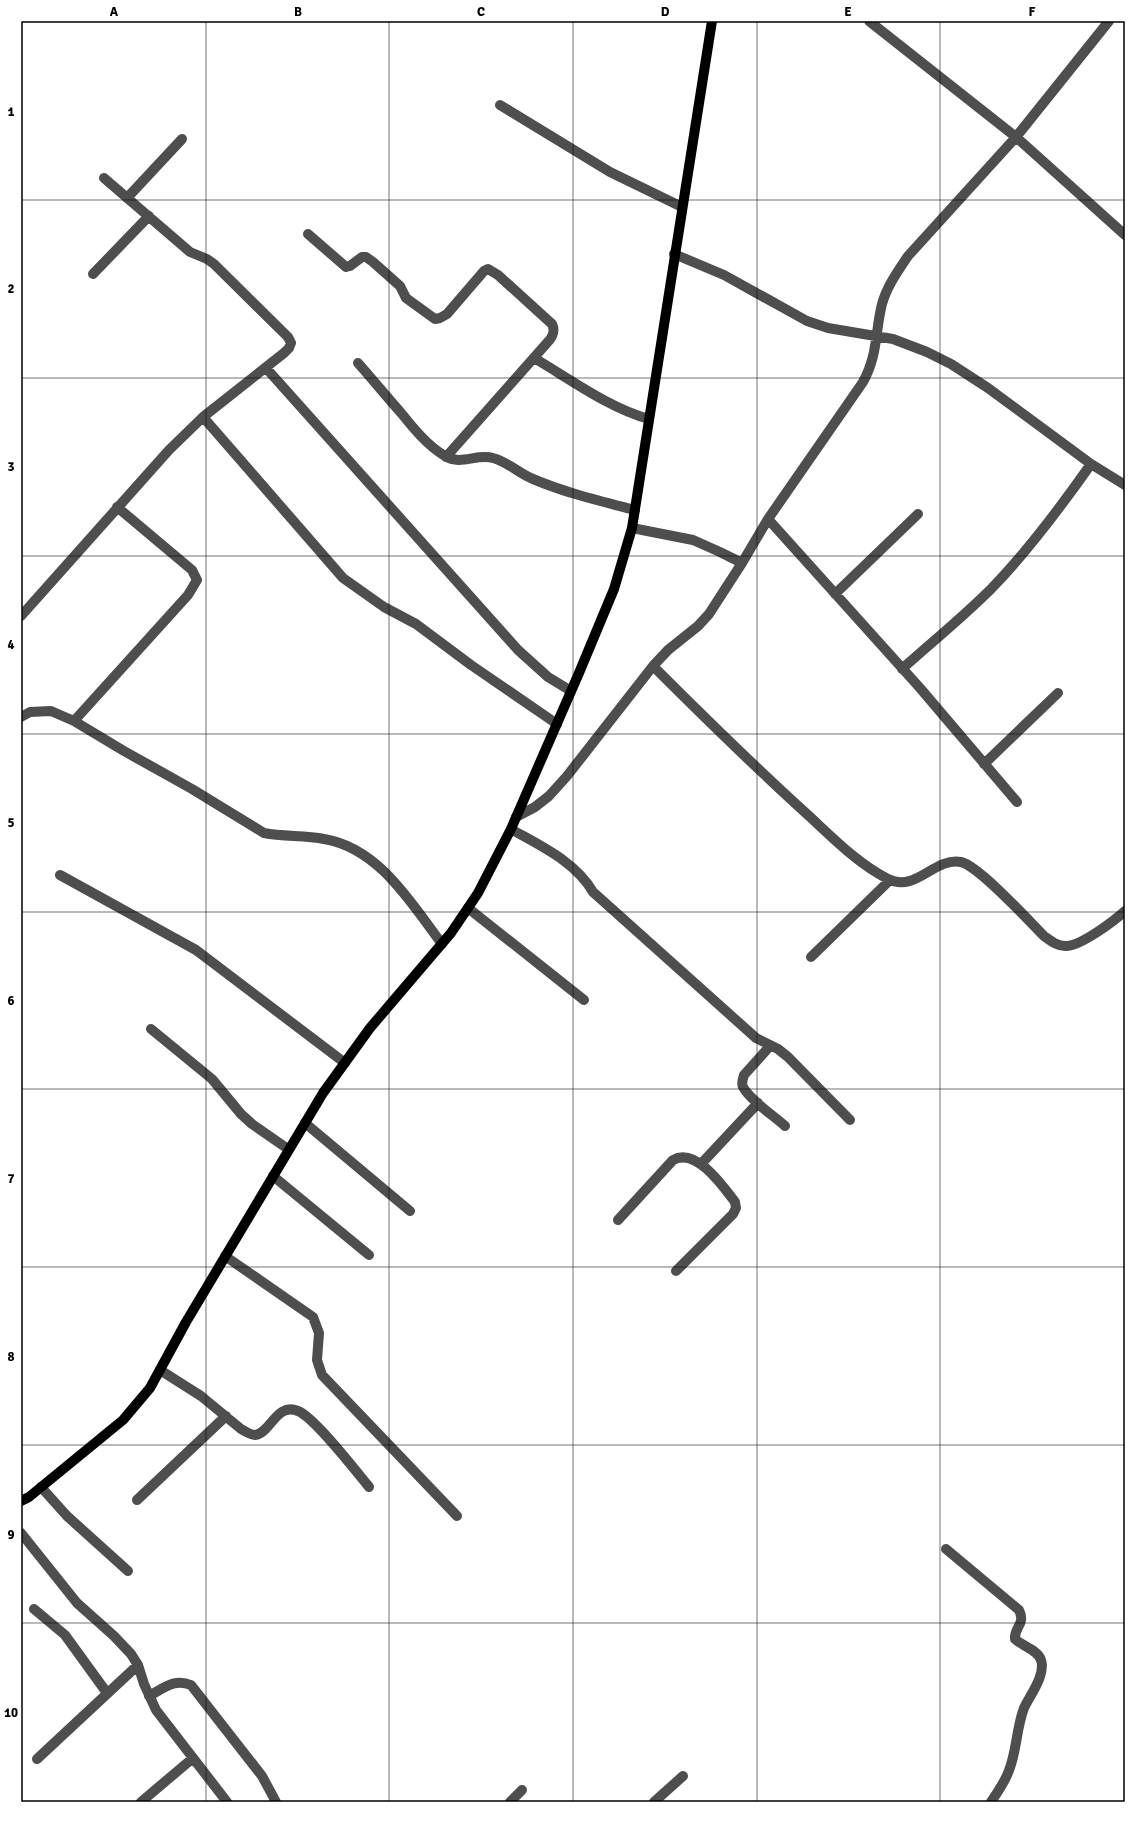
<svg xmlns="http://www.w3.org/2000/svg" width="1146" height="1823" font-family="Signika,sans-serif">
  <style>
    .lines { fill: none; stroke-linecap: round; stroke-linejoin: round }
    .minor { stroke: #4e4e4e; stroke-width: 10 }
    .major { stroke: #000; stroke-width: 10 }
    .grid { fill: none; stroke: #000; stroke-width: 1; stroke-opacity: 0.55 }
    .neatline { fill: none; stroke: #000; stroke-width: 1.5 }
    .grid-label { font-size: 13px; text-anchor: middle; font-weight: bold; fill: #000 }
  </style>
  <rect width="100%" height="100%" fill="#fff"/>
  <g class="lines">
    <!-- minor -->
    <path class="minor" d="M869,21L1016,137L1125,235
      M500,105L610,172L682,207
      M127,198L182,139
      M308,234L346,267L350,266L362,257H366L373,262L400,286L406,298L435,319L440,318L447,314L484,271L488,269L498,275L552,324C556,332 552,338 546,344L446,457
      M674,254L724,275L807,321L828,328L893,339L927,352L951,364L988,388L1091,464L1125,485
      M93,274L149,216
      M534,358C570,379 609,408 649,419
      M358,363C373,380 387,397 402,414C414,429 428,446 445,456C461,466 477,453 493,458C508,462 518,473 533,479C566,493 600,501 635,510
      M266,368L518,650L548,677L571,691
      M203,417L343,578L384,607L416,624L471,665L557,724
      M768,519L920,688L1017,802
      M632,528L693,540L720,552L742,563
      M835,594L918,514
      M21,616L169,450L203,417L284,353L289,348L291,343L288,337L214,264L207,259L190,252L104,178
      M653,666C704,717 755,767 808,815C833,838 857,863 888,879C916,893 934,857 961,862C979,866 1029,921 1044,936C1051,941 1058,947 1067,946C1082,945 1114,921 1125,911
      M902,669C932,642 963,617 991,589C1028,551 1060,508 1091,464
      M21,717L30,712L51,711L74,721L124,751L192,789L264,833C284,837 304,835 324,839C379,848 411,903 442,944
      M74,721L188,595L197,580L192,570L117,507
      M984,764L1058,693
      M516,817L535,807L549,796L567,776L653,666L668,650L698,626L709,614L742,563L768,519L863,382C878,355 875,332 882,304C887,286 898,271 908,256L1016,137L1109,21
      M511,829C540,846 575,861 593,892L756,1038L778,1049L788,1057L850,1120
      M60,875L196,950L345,1063
      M468,908L584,1000
      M811,957L890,880
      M151,1029L212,1079L241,1114L252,1124L288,1149
      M770,1046L744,1075C743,1079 741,1083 743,1087C750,1100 774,1116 785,1126
      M305,1123L410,1211
      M701,1164L758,1103
      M273,1176L369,1255
      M618,1220L673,1160C696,1147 723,1186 735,1202L736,1208L733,1214L676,1271
      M225,1256L313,1317L319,1333L317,1360L322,1375L457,1516
      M160,1370L201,1396L241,1429C246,1432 251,1435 255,1435C271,1433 276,1402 298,1411C314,1417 356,1471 369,1487
      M41,1487L67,1516L128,1571
      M137,1500L226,1416
      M21,1533L77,1603L114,1636L131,1654L138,1665L144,1684L156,1710L227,1802
      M946,1549L1019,1610C1026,1624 1014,1627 1015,1639C1022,1646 1038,1650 1041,1660C1046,1675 1030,1695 1024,1708C1016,1729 1017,1752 1008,1773C1004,1783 997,1793 991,1802
      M34,1609L65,1635L107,1693
      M149,1696C164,1688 174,1678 191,1685L262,1776L276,1802
      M37,1759L138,1665
      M141,1802L193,1758
      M510,1802L522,1790
      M654,1802L683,1776"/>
    <!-- major -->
    <path class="major" d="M21,1501L29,1497L123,1420L150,1388L186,1322L323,1093L370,1028L451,933L478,893L511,829L579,673L614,589L632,528L712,21"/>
  </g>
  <!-- grid -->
  <path class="grid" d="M206,21V1802M389,21V1802M573,21V1802M757,21V1802M940,21V1802M21,200H1125M21,378H1125M21,556H1125M21,734H1125M21,912H1125M21,1089H1125M21,1267H1125M21,1445H1125M21,1623H1125"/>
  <!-- border -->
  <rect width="1146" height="1823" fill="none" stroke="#ffffff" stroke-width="44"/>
  <rect x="22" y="22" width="1102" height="1779" class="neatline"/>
  <g class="grid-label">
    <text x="114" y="16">A</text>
    <text x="298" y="16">B</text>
    <text x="481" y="16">C</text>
    <text x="665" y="16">D</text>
    <text x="848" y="16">E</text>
    <text x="1032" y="16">F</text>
    <text x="11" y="116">1</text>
    <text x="11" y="293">2</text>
    <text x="11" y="471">3</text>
    <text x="11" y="649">4</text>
    <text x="11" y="827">5</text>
    <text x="11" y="1005">6</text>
    <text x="11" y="1183">7</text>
    <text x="11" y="1361">8</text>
    <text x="11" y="1539">9</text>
    <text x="11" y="1717">10</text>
  </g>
</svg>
